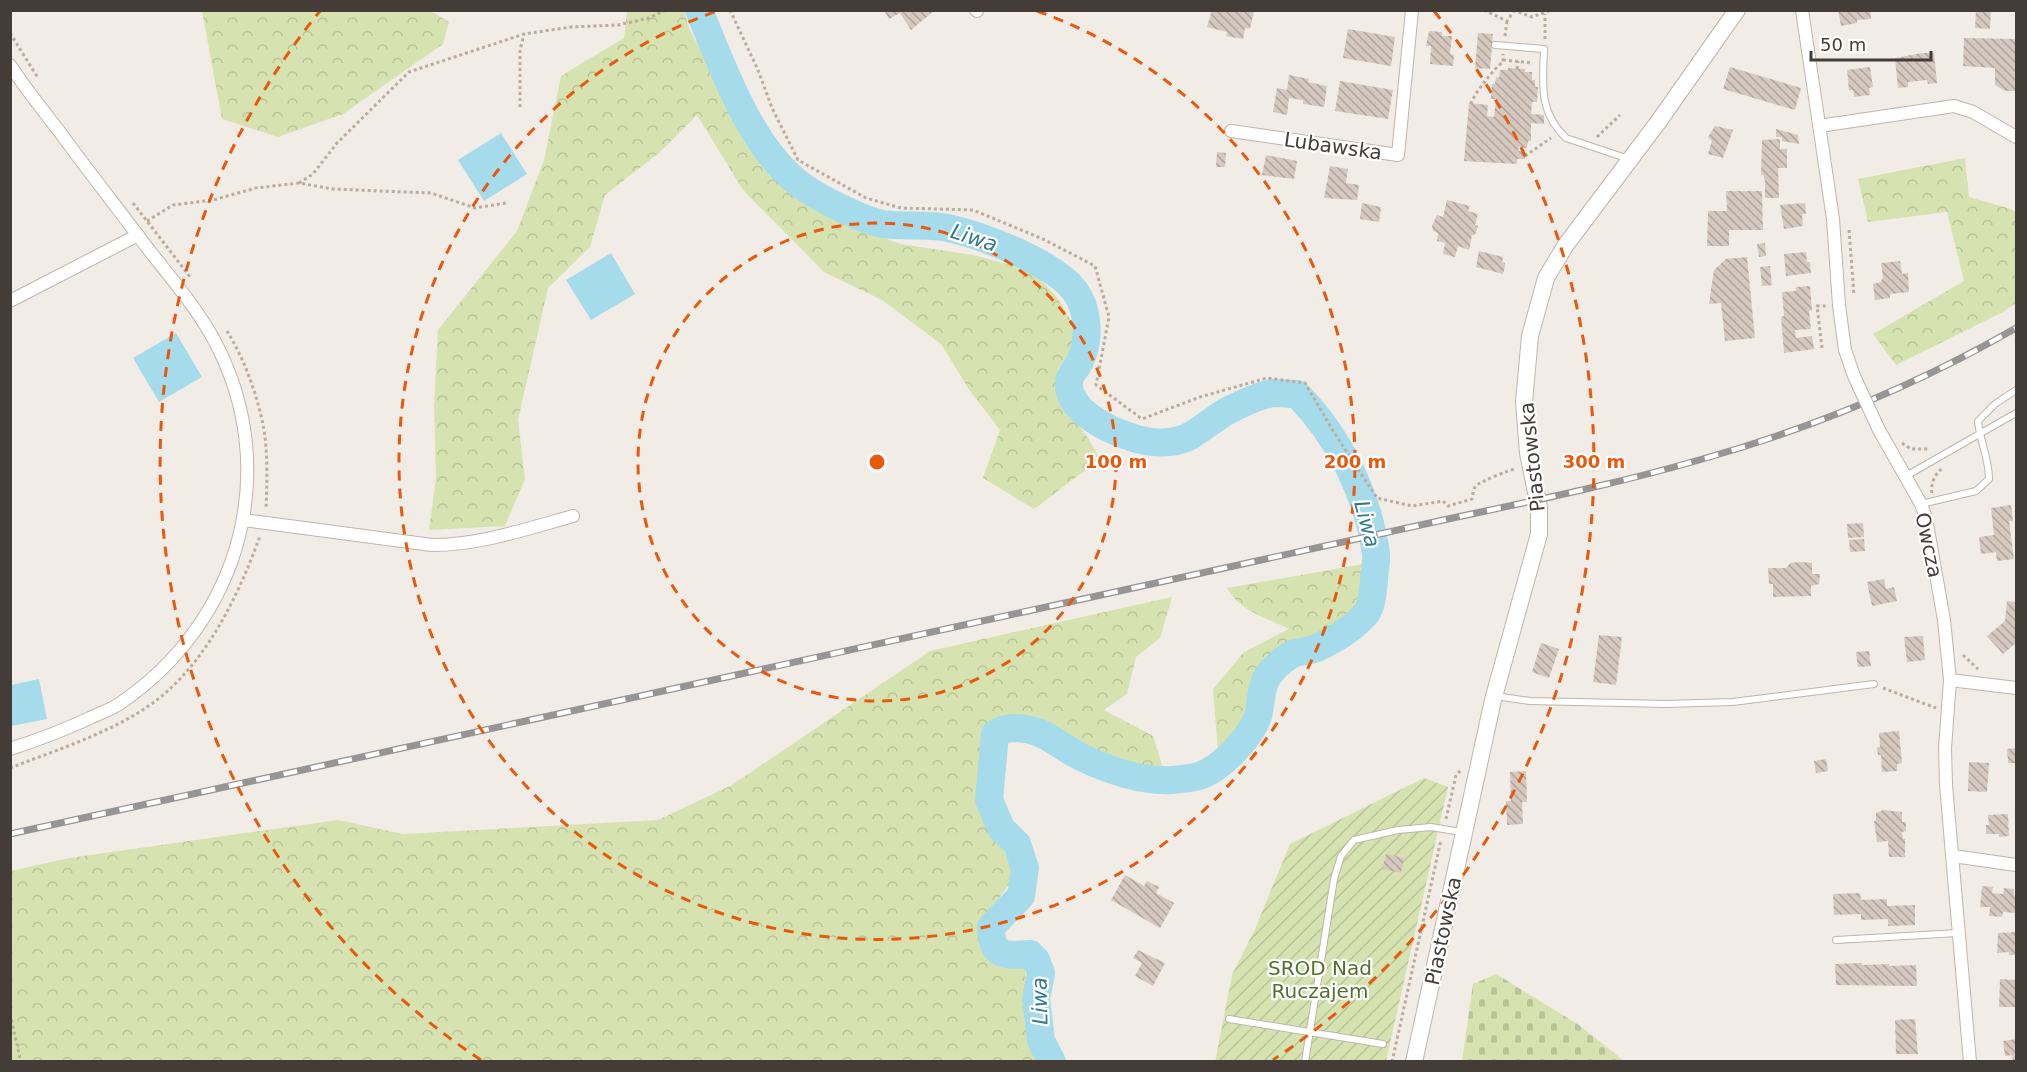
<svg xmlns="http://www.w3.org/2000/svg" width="2027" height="1072" font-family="'DejaVu Sans',sans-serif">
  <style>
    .forest { fill: url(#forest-crowns) }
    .cemetery { fill: url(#cemetery-stones) }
    .garden { fill: url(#garden-furrows) }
    .water { fill: #a6dbeb }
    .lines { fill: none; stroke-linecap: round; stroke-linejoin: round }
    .river { stroke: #a6dbeb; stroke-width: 28 }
    .building { fill: url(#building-back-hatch) }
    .service-casing { stroke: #bfb5ac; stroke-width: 8 }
    .minor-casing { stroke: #bfb5ac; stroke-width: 14 }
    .tertiary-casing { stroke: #bfb5ac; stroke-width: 18 }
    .path { stroke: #bdab9b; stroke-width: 3; stroke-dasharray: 3 3; stroke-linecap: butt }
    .service { stroke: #fff; stroke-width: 6 }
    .minor { stroke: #fff; stroke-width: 12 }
    .tertiary { stroke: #fff; stroke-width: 16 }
    .rail-casing { stroke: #959595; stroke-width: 7 }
    .rail { stroke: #fff; stroke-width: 4.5; stroke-dasharray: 14; stroke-linecap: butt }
    .minor-bridge-casing { stroke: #bfb5ac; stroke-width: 14; stroke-linecap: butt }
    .minor-bridge { stroke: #fff; stroke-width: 12 }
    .ring { fill: none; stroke: #e8590c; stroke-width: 3; stroke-dasharray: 10 8 }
    .labels { text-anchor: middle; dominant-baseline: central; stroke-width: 4.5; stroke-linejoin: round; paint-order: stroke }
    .street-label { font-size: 20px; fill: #443c36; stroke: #fff }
    .park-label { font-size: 20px; fill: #53712d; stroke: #fff }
    .water-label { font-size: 21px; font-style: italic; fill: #317a91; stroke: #fff }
    .centre { fill: #e8590c; stroke: #fff; stroke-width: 3 }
    .ring-label { font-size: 18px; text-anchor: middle; font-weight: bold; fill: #e8590c; stroke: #fff; stroke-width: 4.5; stroke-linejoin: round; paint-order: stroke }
  </style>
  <defs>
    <pattern id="forest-crowns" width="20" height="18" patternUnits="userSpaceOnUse" patternTransform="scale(1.5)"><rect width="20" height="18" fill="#d6e3b1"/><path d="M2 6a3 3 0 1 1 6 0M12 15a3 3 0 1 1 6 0" fill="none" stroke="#b9c499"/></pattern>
    <pattern id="cemetery-stones" width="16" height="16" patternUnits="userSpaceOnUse" patternTransform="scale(1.5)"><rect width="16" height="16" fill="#d6e3b1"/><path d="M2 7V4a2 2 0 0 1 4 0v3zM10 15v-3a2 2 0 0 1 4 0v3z" fill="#b9c499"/></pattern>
    <pattern id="garden-furrows" width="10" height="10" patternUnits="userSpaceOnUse" patternTransform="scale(1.5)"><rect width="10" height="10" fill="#d6e3b1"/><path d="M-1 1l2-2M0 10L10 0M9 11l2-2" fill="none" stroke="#b9c499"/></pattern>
    <pattern id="building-back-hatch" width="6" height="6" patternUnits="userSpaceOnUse" patternTransform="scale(1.5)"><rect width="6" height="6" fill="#d5c9bf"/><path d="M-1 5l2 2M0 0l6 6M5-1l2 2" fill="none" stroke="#aea49c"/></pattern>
  </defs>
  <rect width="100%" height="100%" fill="#f2ece6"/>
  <!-- forest -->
  <path class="forest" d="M429,10L449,22L443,44L343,114L278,137L222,119L202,11Z
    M627,11H684L690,31L704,56L717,88L732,115L755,149L785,182L817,207L867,231L900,244L973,255L1007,264L1036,275L1056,296L1070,319L1075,344L1058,369L1062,402L1088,438L1102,462L1083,472L1034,509L983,478L1000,430L970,391L941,344L882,300L824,272L743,190L697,115L660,152L605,195L590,247L548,288L518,420L525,479L505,526L429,530L436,478L434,406L438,330L517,231L544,160L561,76L624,38Z
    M1965,158L1969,197L2011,209L2016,213V303L2003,312L1896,365L1873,334L1964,281L1947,212L1868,222L1858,179Z
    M1363,564L1360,602L1318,639L1279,652L1251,682L1241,729L1218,752L1213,689L1244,652L1289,629C1268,619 1238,610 1227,588Z
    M1172,597L1160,638L1136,657L1127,694L1104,710L1153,736L1164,771L1092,752L1047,721H999L983,734L982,802L1015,876L979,926L993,961L1025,963L1028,1047L1039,1061H11V871L69,858L338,820L403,834L658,820L732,785L930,651Z"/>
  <!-- cemetery -->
  <path class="cemetery" d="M1496,974L1579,1025L1624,1061H1462L1473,984Z"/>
  <!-- garden -->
  <path class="garden" d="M1424,778L1448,787L1386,1061L1215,1062L1232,975L1255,929L1290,844Z"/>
  <!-- water -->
  <path class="water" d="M501,133L527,174L484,201L458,160Z
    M611,253L635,294L591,320L566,280Z
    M176,333L202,377L159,402L133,358Z
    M39,679L47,719L11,726V685Z"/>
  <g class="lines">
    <!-- river -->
    <path class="river" d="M699,10C722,66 751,149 801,185C818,198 862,220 883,224C902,227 922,224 942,227C977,233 1053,262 1075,291C1089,310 1090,341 1080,361C1078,367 1070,374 1069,381C1066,409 1106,429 1128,436C1146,443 1171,446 1190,436C1204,428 1217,416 1231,409C1241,404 1263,394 1274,393C1281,393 1289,394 1297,394C1338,436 1368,494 1376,554C1377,562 1374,572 1374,581C1372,595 1373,608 1362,618C1350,630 1332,641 1317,648C1310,651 1302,651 1295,653C1285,657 1277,665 1270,673C1260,684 1262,702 1258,716C1251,737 1221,769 1199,776C1192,778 1181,779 1173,780C1142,782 1108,770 1081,757C1057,745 1045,729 1016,728C1008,728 1001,729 995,734L989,800L1001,828L1017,844L1025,868L1021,896L991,927C991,957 1006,956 1030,954L1036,960L1041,973L1036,998L1041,1041L1052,1062"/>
  </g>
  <!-- building -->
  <path class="building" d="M884,10H935L911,30L900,13L889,19Z
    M1212,10H1254L1250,29L1245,28L1243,39L1226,36L1227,32L1207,27Z
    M1838,10H1870L1871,19L1857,20V23L1841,26Z
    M1976,10H1991L1990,29L1975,28Z
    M1348,29L1395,37L1391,66L1343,58Z
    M1429,31L1442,32V36H1452L1450,54L1454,55L1453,66L1430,64L1431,46H1426Z
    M1478,33L1493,34L1490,69L1475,68Z
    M1964,38L2016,39V91H2005L1995,85V68L1963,66Z
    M1922,53H1934L1937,83L1928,84L1927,80L1908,82V87L1898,88L1895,58Z
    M1730,67L1801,88L1795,110L1723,89Z
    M1870,67L1873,87L1869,88L1870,95L1854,97L1853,90H1849L1847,70Z
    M1508,68L1525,69V72H1532V80H1535V87H1538L1537,102H1532L1531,114L1544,115V124L1531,123V141H1528L1527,148L1519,147L1518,151L1525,152V159H1517V164L1464,161L1469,103L1488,105L1487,116L1494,117L1496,99H1491L1492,84H1495L1496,77L1499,78L1500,70H1508Z
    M1289,75L1309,79L1308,82L1327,86L1324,107L1303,104V100L1289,98L1287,115L1273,112L1277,88L1287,90Z
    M1340,81L1393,90L1388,119L1335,111Z
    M1715,126L1733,130L1723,158L1708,154L1712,141L1708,137Z
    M1776,129L1798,135L1799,144L1782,141V137H1776Z
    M1780,139V149H1787V168H1778L1779,198H1765V181L1763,175H1761L1762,140Z
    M1217,152L1226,153L1225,167H1216Z
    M1266,155L1297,161L1294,179L1262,175Z
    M1330,166L1348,169L1346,183L1359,185L1357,200L1324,198Z
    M1726,191H1762L1763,230H1729V246H1707L1708,211H1727Z
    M1447,200L1470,206L1468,211L1478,214L1475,225L1478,226L1475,235H1472L1469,250L1458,246L1455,257L1443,254L1445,243L1437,241L1438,233L1433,231L1432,226L1437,215L1443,217Z
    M1362,203L1381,207L1379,222L1360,219Z
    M1805,203L1806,214H1802L1803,226L1784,229L1780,205Z
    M1765,243L1766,256L1759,257L1757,244Z
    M1479,251L1503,257L1502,262L1505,263V266L1503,274L1476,267Z
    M1806,252L1807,262H1810L1811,273L1786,276L1784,254Z
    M1747,257L1755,338L1725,341L1721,303L1709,304L1714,270L1726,259Z
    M1900,261L1902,274L1908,273L1909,292L1890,294V298L1875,300L1873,284L1881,282L1883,277L1881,263Z
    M1770,266L1772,285L1762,286L1760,267Z
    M1810,286L1812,310L1809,311L1811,329L1795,330L1796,338L1812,336L1814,349L1784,353L1781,317L1784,316L1782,292L1796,291V287Z
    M2011,505L2013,521H2009L2014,559L1997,561L1996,552L1981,554L1979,537L1994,535L1991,508Z
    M1863,523L1864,537L1848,538L1847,524Z
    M1864,539L1865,551L1850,552L1849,540Z
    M1800,562L1812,563V574H1820L1819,584L1811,586V596L1773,597V584H1769L1768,568H1786L1790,563Z
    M1884,579L1886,589L1894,587L1897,601L1872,606L1867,582Z
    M2007,601L2016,602V643L2003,654L1987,636L2005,621Z
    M1599,635L1622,637L1616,685L1593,682Z
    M1923,636L1925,660L1907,662L1904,637Z
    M1541,643L1559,649L1549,678L1532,672Z
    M1869,651L1871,666L1858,667L1856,652Z
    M1899,731L1902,763L1897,764V771L1882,772L1881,755H1878L1877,747H1880L1879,733Z
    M2016,748V763H2008L2007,749Z
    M1826,759L1828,771L1816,773L1814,761Z
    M1969,762L1989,763L1987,792L1968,791Z
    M1526,771L1527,802H1522L1523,824L1507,825L1506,801H1511L1510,772Z
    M1883,810L1902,812V822H1906V831L1902,832L1903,839H1905V857H1889L1888,841L1877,842L1874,821H1876V813Z
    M2008,814L2009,836L1999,837V834H1986V825H1989L1988,815Z
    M1386,854L1404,858L1401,873L1382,869Z
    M1125,875L1144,886L1147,881L1159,887L1156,893L1174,903L1160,928L1111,900Z
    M1982,886L1993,887L1992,893L2003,894L2004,888L2014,889V895L2016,896V913L2003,912L2002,917L1989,916L1990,907H1980Z
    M1860,893L1861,900L1887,899V906L1915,905V925L1888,926V919L1861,920V914L1834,915L1833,894Z
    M2016,932V955H2009V952L1997,953L1998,933Z
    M1138,950L1165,963L1153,986L1135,976L1142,963L1133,958Z
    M1862,963V965L1889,964V966L1916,965L1917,986L1836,985L1835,964Z
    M2000,979L2016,980V1007H1999Z
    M1915,1019L1918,1054H1896L1895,1020Z
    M2016,1039V1062H2013L2012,1055L2005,1056L2003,1041Z"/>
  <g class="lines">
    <!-- service casing -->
    <g class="service-casing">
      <path id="service" d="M1495,45L1544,49C1543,84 1538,111 1566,138L1629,159
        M1906,476L2016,413
        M1921,504L1976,491L1989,479C1989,458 1980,442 1978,421L1995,404L2016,390
        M1495,696L1530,701L1667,704L1733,702L1874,684
        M1836,940L1958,933
        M1229,1019L1383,1044
        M1305,1062L1334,879L1341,856L1354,840L1398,830L1431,827L1461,832"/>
    </g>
    <!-- minor casing -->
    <g class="minor-casing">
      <path id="minor" d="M976,10L977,11
        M1802,10L1833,219L1839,305L1845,350
        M10,65C25,88 42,109 59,131C88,171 119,210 149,250C171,278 195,306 213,338C284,468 241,622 119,704C110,710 100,713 90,718C64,730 38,740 10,749
        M1819,126L1954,106L1973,112L2016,137
        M1231,131L1398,155L1412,10
        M10,301L138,235
        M1879,430L1921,504L1926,518L1944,620L1950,680L1945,748L1946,785L1970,1062
        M244,520L432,545C480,545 526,529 573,516
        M1950,680L2016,688
        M1953,856L2016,865"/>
    </g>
    <!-- tertiary casing -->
    <g class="tertiary-casing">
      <path id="tertiary" d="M1414,1062L1493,700L1539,534V507L1528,453L1524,402L1530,336L1546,278L1565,246L1659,121L1737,10"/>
    </g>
    <!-- path -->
    <path class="path" d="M730,10L758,70L772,108L798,160L866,198L901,208L973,210L1043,239L1095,266L1109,317L1096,385L1142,419L1200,397L1267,378L1305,383L1335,434L1377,498L1412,506L1443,501L1448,506L1472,499C1473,494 1473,488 1477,485C1482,481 1509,470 1515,469
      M1484,10L1507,21L1514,11
      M1513,10L1532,17L1551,10
      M10,33L38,78
      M1505,36L1507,21
      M1545,39V14
      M1503,60L1533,63
      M1517,69L1518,61
      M1471,104C1473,95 1495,67 1503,62V54
      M520,107V50L524,34
      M1597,137L1620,115
      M1525,156L1551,138
      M299,183L313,174L337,143L409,72L524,34L571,27L618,25L649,18L666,10
      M133,203L191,278
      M147,221L173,205L213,200L256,188L299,183L333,189L431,193L475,208L506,203
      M1849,230L1854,295
      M227,331C245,360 258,397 264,430C268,456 267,484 266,509
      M1822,348L1817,306H1828
      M1902,443L1911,449H1930
      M1932,493C1930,484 1935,475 1941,469
      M1963,655L1978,669
      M1883,688L1936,708
      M10,768C54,751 101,736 141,711C201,674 237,600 260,536
      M1446,819L1456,775L1462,769
      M10,1014L21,1062
      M1392,1062L1441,840"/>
    <!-- service -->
    <use href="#service" class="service"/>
    <!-- minor -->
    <use href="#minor" class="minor"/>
    <!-- tertiary -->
    <use href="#tertiary" class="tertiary"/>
    <!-- rail casing -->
    <g class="rail-casing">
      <path id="rail" d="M10,834L1448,519C1532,501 1616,484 1699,460C1810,429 1917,385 2016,328"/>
    </g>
    <!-- rail -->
    <use href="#rail" class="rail"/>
    <!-- minor-bridge casing -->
    <g class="minor-bridge-casing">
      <path id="minor-bridge" d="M1845,350L1854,376L1879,430"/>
    </g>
    <!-- minor-bridge -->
    <use href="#minor-bridge" class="minor-bridge"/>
  </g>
  <!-- distance rings -->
  <g class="ring">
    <circle cx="877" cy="462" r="239"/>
    <path d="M1037 11A478 478 0 1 1 717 11"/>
    <path d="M481 1060A717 717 0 0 1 320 11M1434 11A717 717 0 0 1 1273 1060"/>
  </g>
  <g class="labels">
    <!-- street labels -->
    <g class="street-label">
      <text transform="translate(1333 146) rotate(8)">Lubawska</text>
      <text transform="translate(1532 457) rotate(-96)">Piastowska</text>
      <text transform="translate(1929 545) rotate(78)">Owcza</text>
      <text transform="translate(1443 931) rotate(-78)">Piastowska</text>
    </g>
    <!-- park labels -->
    <g class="park-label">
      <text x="1320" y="968">SROD Nad<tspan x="1320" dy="23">Ruczajem</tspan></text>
    </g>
    <!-- water labels -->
    <g class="water-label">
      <text transform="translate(974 238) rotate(18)">Liwa</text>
      <text transform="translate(1367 524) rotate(75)">Liwa</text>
      <text transform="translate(1040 1001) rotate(-91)">Liwa</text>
    </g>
  </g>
  <circle cx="877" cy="462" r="9" class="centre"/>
  <g class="ring-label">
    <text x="1116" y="468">100 m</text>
    <text x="1355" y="468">200 m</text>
    <text x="1594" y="468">300 m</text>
  </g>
  <!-- border -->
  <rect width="2027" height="1072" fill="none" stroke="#443c36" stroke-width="24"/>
  <!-- scale -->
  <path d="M1811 51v9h120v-9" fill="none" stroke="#443c36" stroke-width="3"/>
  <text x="1820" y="51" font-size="18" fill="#443c36" stroke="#ffffff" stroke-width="4.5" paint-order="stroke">50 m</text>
</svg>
